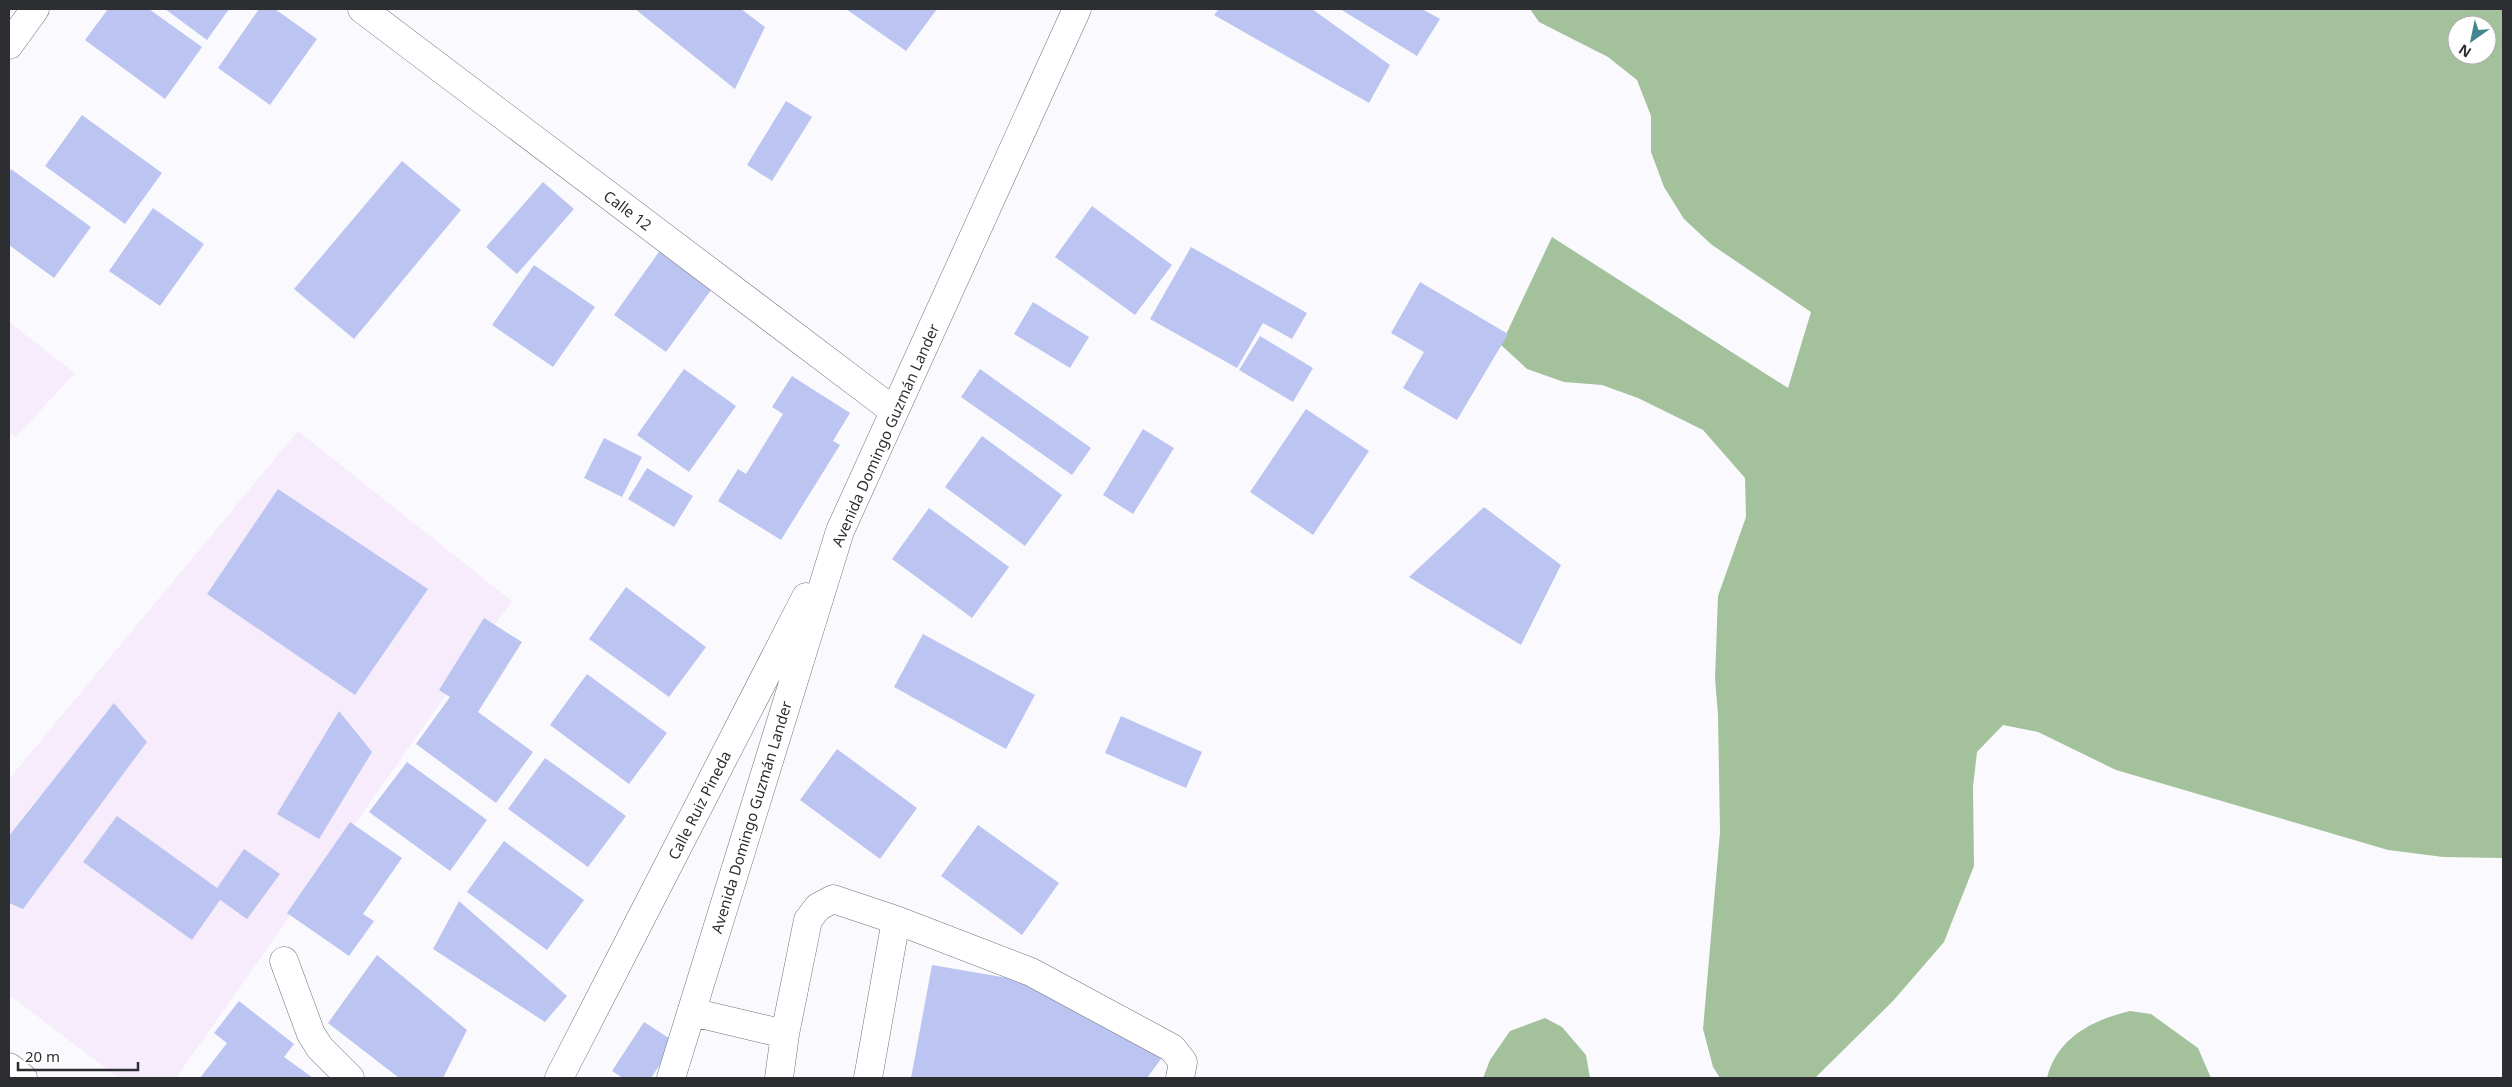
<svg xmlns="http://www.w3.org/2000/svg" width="2512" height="1087" font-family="'Noto Sans',sans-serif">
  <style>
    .education { fill: #f7ecfc }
    .forest { fill: #a3c29c; fill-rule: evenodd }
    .building { fill: #bcc5f2 }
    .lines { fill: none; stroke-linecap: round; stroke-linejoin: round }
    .minor-casing { stroke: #6f7179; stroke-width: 29 }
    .minor { stroke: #fff; stroke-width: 28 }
    .labels { text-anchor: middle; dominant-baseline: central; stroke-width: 4.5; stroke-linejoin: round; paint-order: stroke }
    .street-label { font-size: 15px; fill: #2d2e31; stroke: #fff }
  </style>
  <rect width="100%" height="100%" fill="#fafafe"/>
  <!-- education -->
  <path class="education" d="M9,322L75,373L16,437L9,433Z
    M298,431L512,601L176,1078H119L9,995V779Z"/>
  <!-- forest -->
  <path class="forest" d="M1530,9H2503V858L2443,857L2388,850L2116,770L2038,732L2003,725L1977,752L1973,787L1974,866L1944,942L1893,1001L1815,1078H1720L1713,1067L1703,1029L1720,832L1718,715L1715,678L1718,596L1746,517L1745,478L1703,430L1638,398L1602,385L1564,382L1527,369L1501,345L1552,237L1788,388L1811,312L1712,245L1684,219L1664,187L1651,152V116L1637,80L1608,57L1539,22ZM2457,25H2487V55H2457Z
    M2130,1011L2151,1014L2198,1048L2211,1078H2047C2057,1038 2092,1020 2130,1011Z
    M1545,1018L1562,1027L1586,1055L1590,1078H1483L1490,1060L1510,1031Z"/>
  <!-- building -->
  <path class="building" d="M108,9H149L202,47L165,99L85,40Z
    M165,9H229L207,40Z
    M259,9H275L317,39L270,105L218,68Z
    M635,9H741L765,27L735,89Z
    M846,9H937L906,51Z
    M1219,9H1312L1390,65L1369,103L1214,15Z
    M1340,9H1422L1440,19L1417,56Z
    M786,101L812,117L772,181L747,165Z
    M82,115L162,173L125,224L45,166Z
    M402,161L461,210L354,339L294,289Z
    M11,169L91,227L54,278L9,245V173Z
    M543,182L574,209L517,274L486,247Z
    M1092,206L1172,265L1135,315L1055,257Z
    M153,208L204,244L160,306L109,271Z
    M1191,247L1307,313L1292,339L1263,323L1237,368L1150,319Z
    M661,249L714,286L666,352L614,315Z
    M534,265L595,307L553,367L492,325Z
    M1420,282L1508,334L1457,420L1403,388L1424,352L1391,333Z
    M1033,302L1089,337L1070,368L1014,334Z
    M1260,336L1313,368L1293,402L1239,370Z
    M684,369L736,406L689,472L637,435Z
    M980,369L1091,448L1072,475L961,397Z
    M792,376L850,413L833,441L840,445L781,540L718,501L738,469L746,474L783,414L772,407Z
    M1306,409L1369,451L1313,535L1250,492Z
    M1143,429L1174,448L1133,514L1103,495Z
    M982,436L1062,495L1025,546L945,487Z
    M604,438L642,457L622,497L584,478Z
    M647,468L693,496L674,527L628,499Z
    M278,489L428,589L355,695L207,594Z
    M1484,507L1561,565L1521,645L1409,577Z
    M929,508L1009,567L972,618L892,559Z
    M626,587L706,647L669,697L589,639Z
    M484,618L522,642L478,712L533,752L496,803L416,744L450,697L439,690Z
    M923,634L1035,695L1006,749L894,687Z
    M587,674L667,733L629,784L550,725Z
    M114,703L147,742L23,909L9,903V836Z
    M339,711L372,752L319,839L277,814Z
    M1121,716L1202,752L1186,788L1105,753Z
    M837,749L917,808L880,859L800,800Z
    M545,758L626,816L588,867L508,809Z
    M407,762L487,820L450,871L369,812Z
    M117,816L217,888L244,849L280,874L247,919L220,900L192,940L83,862Z
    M350,822L402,858L363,914L374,921L349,956L287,913Z
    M978,825L1059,883L1022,935L941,876Z
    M504,841L584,900L547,950L467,892Z
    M459,901L567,996L545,1022L433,949Z
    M377,955L467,1030L443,1078H399L328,1023Z
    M932,965L1048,985L1166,1052L1147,1078H911Z
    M239,1001L294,1044L284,1057L313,1078H200L227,1043L214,1033Z
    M644,1022L675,1042L651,1078H623L612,1071Z"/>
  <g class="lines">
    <!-- minor casing -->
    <g class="minor-casing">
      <path id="minor" d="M362,9L894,411
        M9,45L35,9
        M284,961L311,1034L320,1048L350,1078
        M692,1012L785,1034
        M9,1067L23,1078
        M559,1078L806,597
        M671,1078L840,531L1077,9
        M779,1078L785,1034L808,920L818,907L833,899L896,920L1031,972L1172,1048L1183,1062L1180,1078
        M868,1078L896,920"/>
    </g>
    <!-- minor -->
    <use href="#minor" class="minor"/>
  </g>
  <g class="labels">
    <!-- street labels -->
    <g class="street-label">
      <text transform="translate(628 210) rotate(37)">Calle 12</text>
      <text transform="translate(885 435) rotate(-66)">Avenida Domingo Guzmán Lander</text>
      <text transform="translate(699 805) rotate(-63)">Calle Ruiz Pineda</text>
      <text transform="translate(751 817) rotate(-73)">Avenida Domingo Guzmán Lander</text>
    </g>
  </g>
  <!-- border -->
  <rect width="2512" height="1087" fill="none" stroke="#2d2e31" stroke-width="20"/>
  <!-- north arrow -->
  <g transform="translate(2472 40) rotate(213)"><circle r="24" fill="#ffffff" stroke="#ababad"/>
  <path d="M0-4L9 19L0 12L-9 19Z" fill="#40878e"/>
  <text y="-8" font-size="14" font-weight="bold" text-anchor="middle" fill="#2d2e31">N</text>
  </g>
  <!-- scale -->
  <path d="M18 1062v8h120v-8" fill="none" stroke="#2d2e31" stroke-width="2.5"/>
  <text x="25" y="1062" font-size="15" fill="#2d2e31" stroke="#ffffff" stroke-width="4" paint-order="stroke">20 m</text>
</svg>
